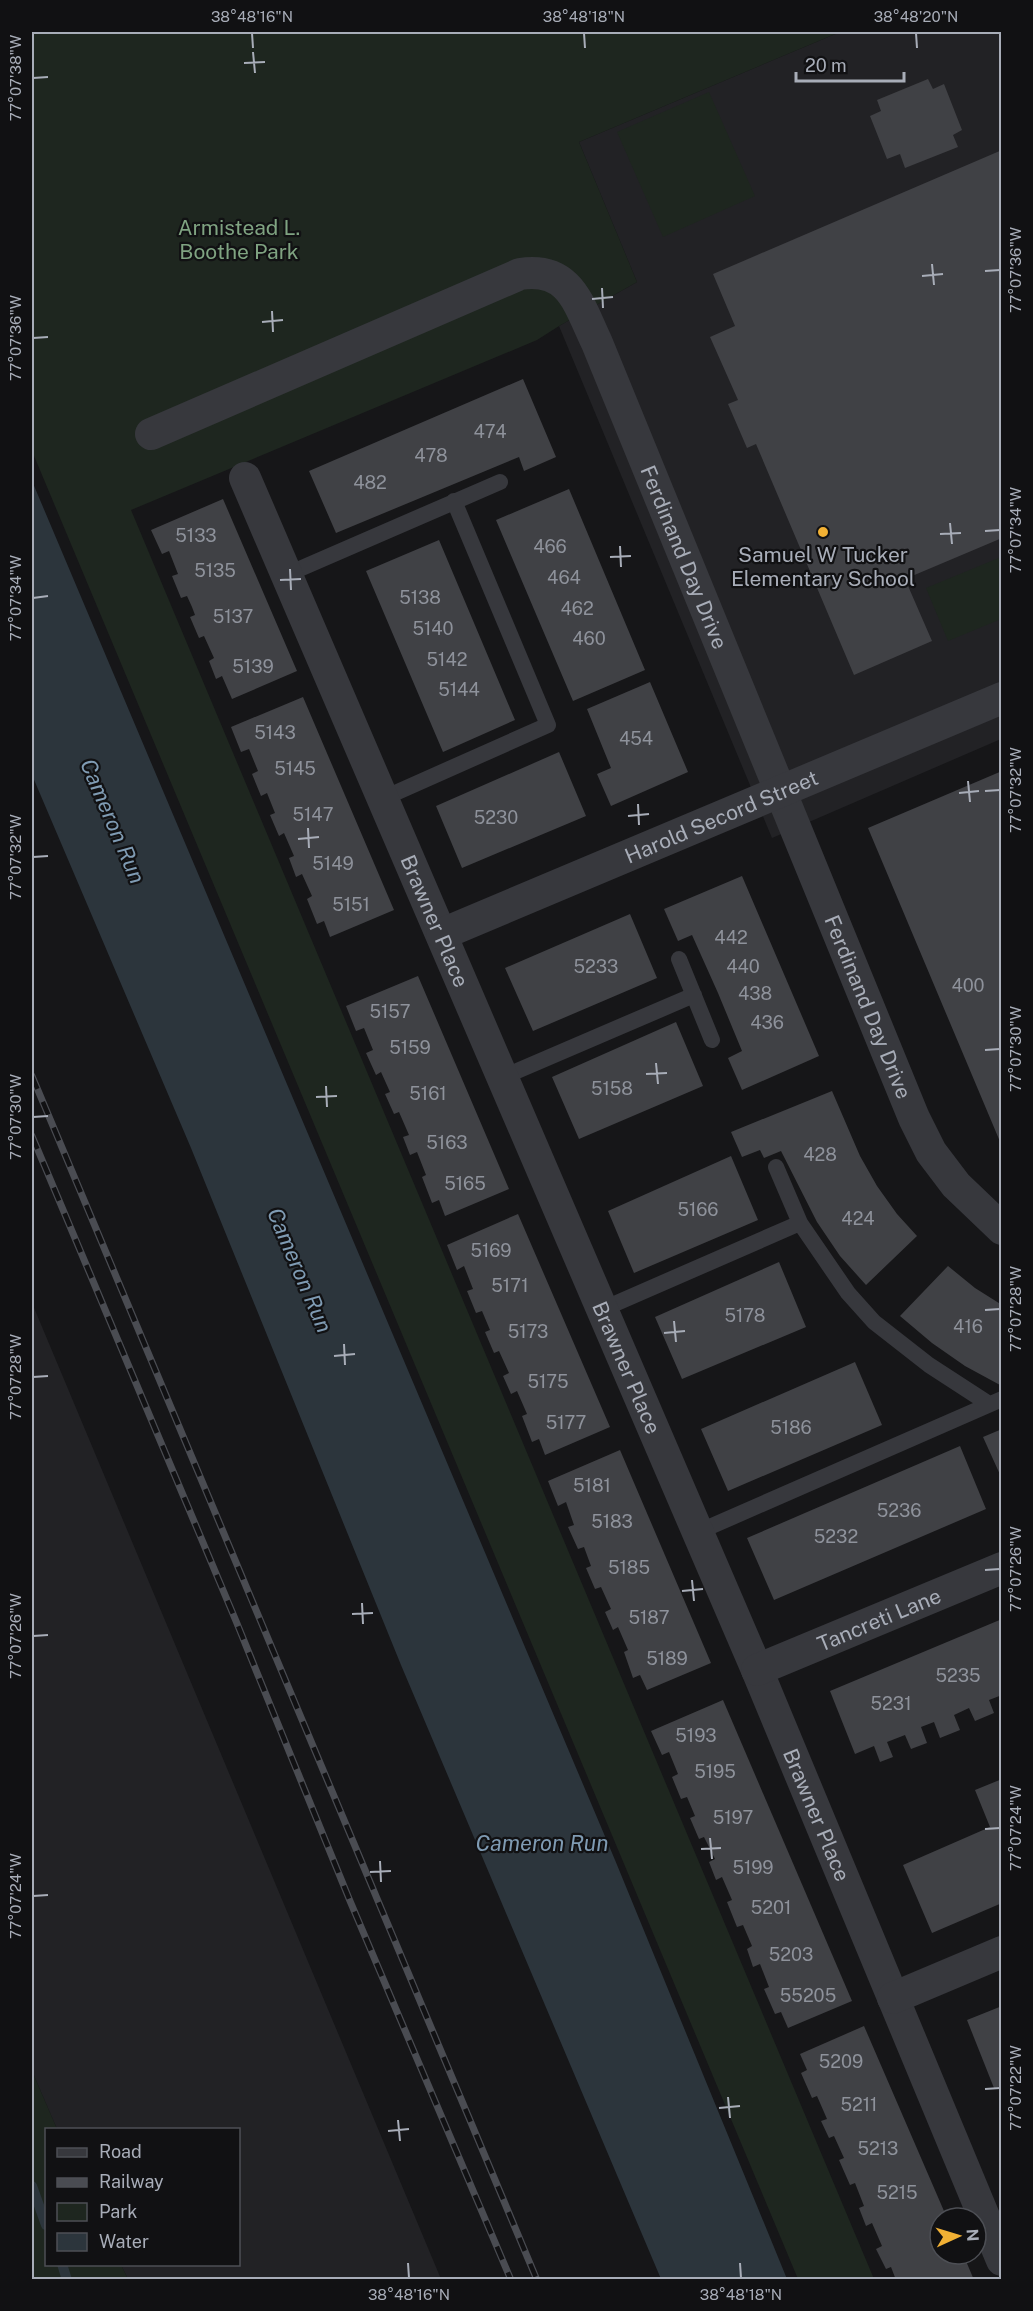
<svg xmlns="http://www.w3.org/2000/svg" width="1033" height="2311" font-family="'Public Sans',sans-serif">
  <style>
    .built { fill: #222225 }
    .green { fill: #1e261f }
    .water { fill: #2c353c }
    .lines { fill: none; stroke-linecap: round; stroke-linejoin: round }
    .stream { stroke: #2c353c; stroke-width: 10 }
    .building { fill: #404145 }
    .service { stroke: #37383d; stroke-width: 16 }
    .minor { stroke: #37383d; stroke-width: 32 }
    .rail-casing { stroke: #4a4c52; stroke-width: 7 }
    .rail { stroke: #111113; stroke-width: 4.5; stroke-dasharray: 14; stroke-linecap: butt }
    .ticks { fill: none; stroke: #a8adb8; stroke-width: 2 }
    .poi-dot { fill: #f2b134; stroke: #111113; stroke-width: 2 }
    .labels { text-anchor: middle; dominant-baseline: central; stroke-width: 4.5; stroke-linejoin: round; paint-order: stroke }
    .number-label { font-size: 18px; fill: #8e929b }
    .park-label { font-size: 21px; fill: #7fa381; stroke: #111113 }
    .poi-label { font-size: 21px; fill: #a8adb8; stroke: #111113 }
    .street-label { font-size: 21px; fill: #a8adb8; stroke: #111113 }
    .water-label { font-size: 22px; font-style: italic; fill: #7f9bb3; stroke: #111113 }
    .neatline { fill: none; stroke: #a8adb8; stroke-width: 2 }
    .ticks-label { font-size: 15px; text-anchor: middle; fill: #a8adb8 }
  </style>
  <rect width="100%" height="100%" fill="#161618"/>
  <!-- built -->
  <path class="built" d="M840,32H1001V739L772,838L559,326L637,282L579,142Z
    M32,1303L441,2279H128L121,2265L238,2264V2130L57,2129L32,2071Z"/>
  <!-- green -->
  <path class="green" d="M32,32H840L579,142L637,282L559,326L537,340L131,510L874,2279H798L32,451Z
    M709,92L755,196L663,237L617,132Z
    M1001,557V619L948,641L926,588Z
    M32,2071L57,2129L46,2130V2264L121,2265L128,2279H32Z"/>
  <!-- water -->
  <path class="water" d="M32,481L615,1860L787,2279H661L401,1665L191,1148L32,775Z"/>
  <g class="lines">
    <!-- stream -->
    <path class="stream" d="M32,2186L46,2225
      M62,2264L67,2280"/>
  </g>
  <!-- building -->
  <path class="building" d="M928,79L933,89L944,84L962,130L953,135L958,147L905,168L900,154L887,159L870,116L881,111L877,100Z
    M1002,150V538L905,579L932,641L854,675L756,444L747,448L728,404L738,400L710,337L735,326L713,274Z
    M523,379L556,457L524,471L519,457L336,533L309,471Z
    M569,489L645,670L573,701L496,520Z
    M223,499L297,671L232,699L222,676L216,679L209,661L214,658L204,636L199,638L190,617L195,615L192,607L187,596L181,598L172,576L178,574L169,551L162,554L151,530Z
    M439,540L515,720L443,752L366,571Z
    M650,682L688,772L611,806L597,774L611,768L587,709Z
    M303,697L394,910L330,937L324,921L317,924L307,899L312,896L302,874L296,877L289,858L294,856L284,833L279,836L270,815L275,813L267,793L261,796L252,774L258,771L249,749L241,752L231,727Z
    M559,752L586,816L462,868L436,806Z
    M1002,771V1144H1001L868,828Z
    M742,876L819,1056L742,1090L728,1058L742,1051L718,993L692,935L678,941L664,909Z
    M630,914L657,978L533,1031L505,968Z
    M418,976L509,1189L445,1216L439,1200L432,1203L422,1177L426,1175L417,1152L410,1155L403,1137L409,1135L399,1112L394,1114L385,1094L390,1092L381,1072L376,1075L366,1053L373,1050L364,1028L356,1031L346,1006Z
    M676,1022L703,1086L579,1139L552,1077Z
    M832,1091L860,1156L877,1186L897,1214L917,1236L866,1285L840,1256L817,1222L781,1151L764,1158L760,1150L742,1157L731,1132Z
    M731,1156L758,1220L634,1273L608,1211Z
    M518,1214L610,1427L545,1455L539,1439L532,1442L522,1416L527,1414L517,1391L511,1394L503,1376L509,1373L499,1351L494,1353L485,1332L490,1330L482,1311L476,1313L467,1291L473,1289L464,1266L457,1270L447,1245Z
    M779,1262L806,1327L682,1379L655,1317Z
    M948,1266L975,1288L1002,1305L1000,1385L965,1366L932,1343L900,1316Z
    M855,1362L882,1425L728,1491L701,1429Z
    M1002,1429V1479L983,1437Z
    M960,1446L986,1509L774,1600L747,1538Z
    M620,1450L711,1663L647,1690L640,1675L633,1678L624,1652L628,1650L618,1627L613,1630L605,1612L611,1609L601,1587L595,1589L586,1568L591,1566L584,1547L578,1549L568,1527L574,1525L566,1502L558,1506L548,1481Z
    M1002,1619V1695L989,1700L994,1713L975,1721L969,1708L954,1715L960,1730L940,1738L934,1722L921,1727L927,1743L911,1749L905,1735L887,1742L893,1757L880,1762L874,1746L855,1754L830,1691Z
    M723,1700L852,2001L788,2028L781,2012L775,2014L764,1989L769,1987L760,1964L753,1967L747,1949L752,1946L743,1925L737,1927L727,1902L732,1900L722,1877L716,1880L709,1862L715,1859L704,1837L699,1839L690,1818L695,1816L687,1797L681,1799L672,1777L678,1774L669,1752L662,1755L651,1731Z
    M1002,1779V1903L932,1933L903,1865L990,1827L975,1790Z
    M1002,2006V2086L994,2088L967,2020Z
    M864,2026L947,2218H940V2254H963L974,2280H896L891,2267L886,2269L876,2249L882,2246L872,2223L866,2226L859,2208L864,2206L855,2183L850,2185L839,2160L844,2158L834,2136L829,2138L821,2121L827,2119L817,2096L812,2098L801,2073L807,2070L800,2054Z"/>
  <g class="lines">
    <!-- service -->
    <path class="service" d="M288,574L500,482
      M384,798L548,725L454,501
      M679,959L712,1040
      M503,1077L694,995
      M776,1167L800,1223L848,1293L874,1322L929,1365L989,1404
      M603,1309L800,1223
      M698,1532L1002,1399"/>
    <!-- minor -->
    <g class="minor">
      <path id="s1" d="M151,434L520,274C571,266 579,306 597,343L914,1118L931,1152L956,1185L1002,1229"/>
      <path id="s2" d="M245,478L757,1670L1002,2260"/>
      <path id="s3" d="M442,934L1002,698"/>
      <path id="s4" d="M757,1670L1002,1568"/>
      <path d="M893,1998L1002,1952"/>
    </g>
    <!-- rail casing -->
    <g class="rail-casing">
      <path id="rail" d="M32,1076L537,2280
        M32,1136L236,1621L350,1901L511,2280"/>
    </g>
    <!-- rail -->
    <use href="#rail" class="rail"/>
  </g>
  <!-- ticks -->
  <path class="ticks" d="M252,33L253,48M584,33L585,48M916,33L917,48M253,52L255,73M244,63L265,62M33,78L48,77M932,264L934,285M985,271L1000,270M922,276L943,274M602,288L603,308M592,299L613,297M272,311L273,332M262,322L283,320M33,338L48,337M950,523L952,544M985,531L1000,530M940,534L961,533M620,546L621,567M610,557L631,556M290,569L291,590M280,580L301,579M33,598L48,596M968,781L970,802M985,791L1000,790M959,793L979,791M638,804L639,825M628,816L649,814M308,828L309,848M298,839L319,837M33,857L48,856M985,1050L1000,1049M656,1063L658,1084M646,1074L667,1073M326,1086L327,1107M316,1097L337,1096M33,1117L48,1116M985,1310L1000,1309M674,1321L676,1342M664,1333L685,1331M344,1344L345,1365M334,1356L355,1354M33,1377L48,1376M985,1570L1000,1569M692,1580L694,1601M682,1591L703,1589M362,1603L363,1624M352,1614L373,1613M33,1636L48,1635M985,1829L1000,1828M710,1838L712,1859M701,1849L721,1848M380,1861L381,1882M370,1872L391,1871M33,1896L48,1895M985,2089L1000,2088M728,2097L730,2118M719,2108L740,2106M398,2120L400,2141M388,2131L409,2129M408,2263L409,2278M740,2263L741,2278"/>
  <!-- markers -->
  <circle class="poi-dot" cx="823" cy="532" r="6"/>
  <g class="labels">
    <!-- number labels -->
    <g class="number-label">
      <text x="490" y="431">474</text>
      <text x="431" y="455">478</text>
      <text x="370" y="482">482</text>
      <text x="196" y="535">5133</text>
      <text x="550" y="546">466</text>
      <text x="215" y="570">5135</text>
      <text x="564" y="577">464</text>
      <text x="420" y="597">5138</text>
      <text x="577" y="608">462</text>
      <text x="233" y="616">5137</text>
      <text x="433" y="628">5140</text>
      <text x="589" y="638">460</text>
      <text x="447" y="659">5142</text>
      <text x="253" y="666">5139</text>
      <text x="459" y="689">5144</text>
      <text x="275" y="732">5143</text>
      <text x="636" y="738">454</text>
      <text x="295" y="768">5145</text>
      <text x="313" y="814">5147</text>
      <text x="496" y="817">5230</text>
      <text x="333" y="863">5149</text>
      <text x="351" y="904">5151</text>
      <text x="731" y="937">442</text>
      <text x="596" y="966">5233</text>
      <text x="743" y="966">440</text>
      <text x="968" y="985">400</text>
      <text x="755" y="993">438</text>
      <text x="390" y="1011">5157</text>
      <text x="767" y="1022">436</text>
      <text x="410" y="1047">5159</text>
      <text x="612" y="1088">5158</text>
      <text x="428" y="1093">5161</text>
      <text x="447" y="1142">5163</text>
      <text x="820" y="1154">428</text>
      <text x="465" y="1183">5165</text>
      <text x="698" y="1209">5166</text>
      <text x="858" y="1218">424</text>
      <text x="491" y="1250">5169</text>
      <text x="510" y="1285">5171</text>
      <text x="745" y="1315">5178</text>
      <text x="968" y="1326">416</text>
      <text x="528" y="1331">5173</text>
      <text x="548" y="1381">5175</text>
      <text x="566" y="1422">5177</text>
      <text x="791" y="1427">5186</text>
      <text x="592" y="1485">5181</text>
      <text x="899" y="1510">5236</text>
      <text x="612" y="1521">5183</text>
      <text x="836" y="1536">5232</text>
      <text x="629" y="1567">5185</text>
      <text x="649" y="1617">5187</text>
      <text x="667" y="1658">5189</text>
      <text x="958" y="1675">5235</text>
      <text x="891" y="1703">5231</text>
      <text x="696" y="1735">5193</text>
      <text x="715" y="1771">5195</text>
      <text x="733" y="1817">5197</text>
      <text x="753" y="1867">5199</text>
      <text x="771" y="1907">5201</text>
      <text x="791" y="1954">5203</text>
      <text x="808" y="1995">55205</text>
      <text x="841" y="2061">5209</text>
      <text x="859" y="2104">5211</text>
      <text x="878" y="2148">5213</text>
      <text x="897" y="2192">5215</text>
    </g>
    <!-- park labels -->
    <g class="park-label">
      <text x="239" y="227">Armistead L.<tspan x="239" dy="24">Boothe Park</tspan></text>
    </g>
    <!-- poi labels -->
    <g class="poi-label">
      <text x="823" y="554">Samuel W Tucker<tspan x="823" dy="24">Elementary School</tspan></text>
    </g>
    <!-- street labels -->
    <g class="street-label">
      <text stroke="none"><textPath href="#s1" startOffset="748">Ferdinand Day Drive</textPath></text>
      <text stroke="none"><textPath href="#s3" startOffset="303">Harold Secord Street</textPath></text>
      <text stroke="none"><textPath href="#s2" startOffset="482">Brawner Place</textPath></text>
      <text stroke="none"><textPath href="#s1" startOffset="1234">Ferdinand Day Drive</textPath></text>
      <text stroke="none"><textPath href="#s2" startOffset="968">Brawner Place</textPath></text>
      <text stroke="none"><textPath href="#s4" startOffset="132">Tancreti Lane</textPath></text>
      <text stroke="none"><textPath href="#s2" startOffset="1454">Brawner Place</textPath></text>
    </g>
    <!-- water labels -->
    <g class="water-label">
      <text transform="translate(113 821) rotate(67)">Cameron Run</text>
      <text transform="translate(300 1270) rotate(67)">Cameron Run</text>
      <text x="542" y="1843">Cameron Run</text>
    </g>
  </g>
  <!-- border -->
  <rect width="1033" height="2311" fill="none" stroke="#111113" stroke-width="66"/>
  <!-- legend -->
  <rect x="45" y="2128" width="195" height="138" fill="#111113" stroke="#4d4f55" stroke-width="1.5"/>
  <rect x="57" y="2148" width="30" height="9" fill="#37383d" stroke="#4d4f55" stroke-width="1.5"/>
  <text x="99" y="2158" font-size="18" fill="#a8adb8">Road</text>
  <rect x="57" y="2178" width="30" height="9" fill="#4a4c52" stroke="#4d4f55" stroke-width="1.5"/>
  <text x="99" y="2188" font-size="18" fill="#a8adb8">Railway</text>
  <rect x="57" y="2203" width="30" height="18" fill="#1e261f" stroke="#4d4f55" stroke-width="1.5"/>
  <text x="99" y="2218" font-size="18" fill="#a8adb8">Park</text>
  <rect x="57" y="2233" width="30" height="18" fill="#2c353c" stroke="#4d4f55" stroke-width="1.5"/>
  <text x="99" y="2248" font-size="18" fill="#a8adb8">Water</text>
  <!-- north arrow -->
  <g transform="translate(958 2236) rotate(86)"><circle r="28" fill="#111113" stroke="#4d4f55" stroke-width="1.5"/>
  <path d="M0-4.5L10 22L0 15L-10 22Z" fill="#f2b134"/>
  <text y="-9" font-size="16" font-weight="bold" text-anchor="middle" fill="#a8adb8">N</text>
  </g>
  <!-- scale -->
  <path d="M796 72v9h108v-9" fill="none" stroke="#a8adb8" stroke-width="3"/>
  <text x="805" y="72" font-size="18" fill="#a8adb8" stroke="#111113" stroke-width="4.5" paint-order="stroke">20 m</text>
  <rect x="33" y="33" width="967" height="2245" class="neatline"/>
  <g class="ticks-label">
    <text x="252" y="22">38°48'16"N</text>
    <text x="584" y="22">38°48'18"N</text>
    <text x="916" y="22">38°48'20"N</text>
    <text transform="translate(16 78) rotate(-90)" y="5">77°07'38"W</text>
    <text transform="translate(1016 270) rotate(-90)" y="5">77°07'36"W</text>
    <text transform="translate(16 338) rotate(-90)" y="5">77°07'36"W</text>
    <text transform="translate(1016 530) rotate(-90)" y="5">77°07'34"W</text>
    <text transform="translate(16 598) rotate(-90)" y="5">77°07'34"W</text>
    <text transform="translate(1016 790) rotate(-90)" y="5">77°07'32"W</text>
    <text transform="translate(16 857) rotate(-90)" y="5">77°07'32"W</text>
    <text transform="translate(1016 1049) rotate(-90)" y="5">77°07'30"W</text>
    <text transform="translate(16 1117) rotate(-90)" y="5">77°07'30"W</text>
    <text transform="translate(1016 1309) rotate(-90)" y="5">77°07'28"W</text>
    <text transform="translate(16 1377) rotate(-90)" y="5">77°07'28"W</text>
    <text transform="translate(1016 1569) rotate(-90)" y="5">77°07'26"W</text>
    <text transform="translate(16 1636) rotate(-90)" y="5">77°07'26"W</text>
    <text transform="translate(1016 1828) rotate(-90)" y="5">77°07'24"W</text>
    <text transform="translate(16 1896) rotate(-90)" y="5">77°07'24"W</text>
    <text transform="translate(1016 2088) rotate(-90)" y="5">77°07'22"W</text>
    <text x="409" y="2300">38°48'16"N</text>
    <text x="741" y="2300">38°48'18"N</text>
  </g>
</svg>
